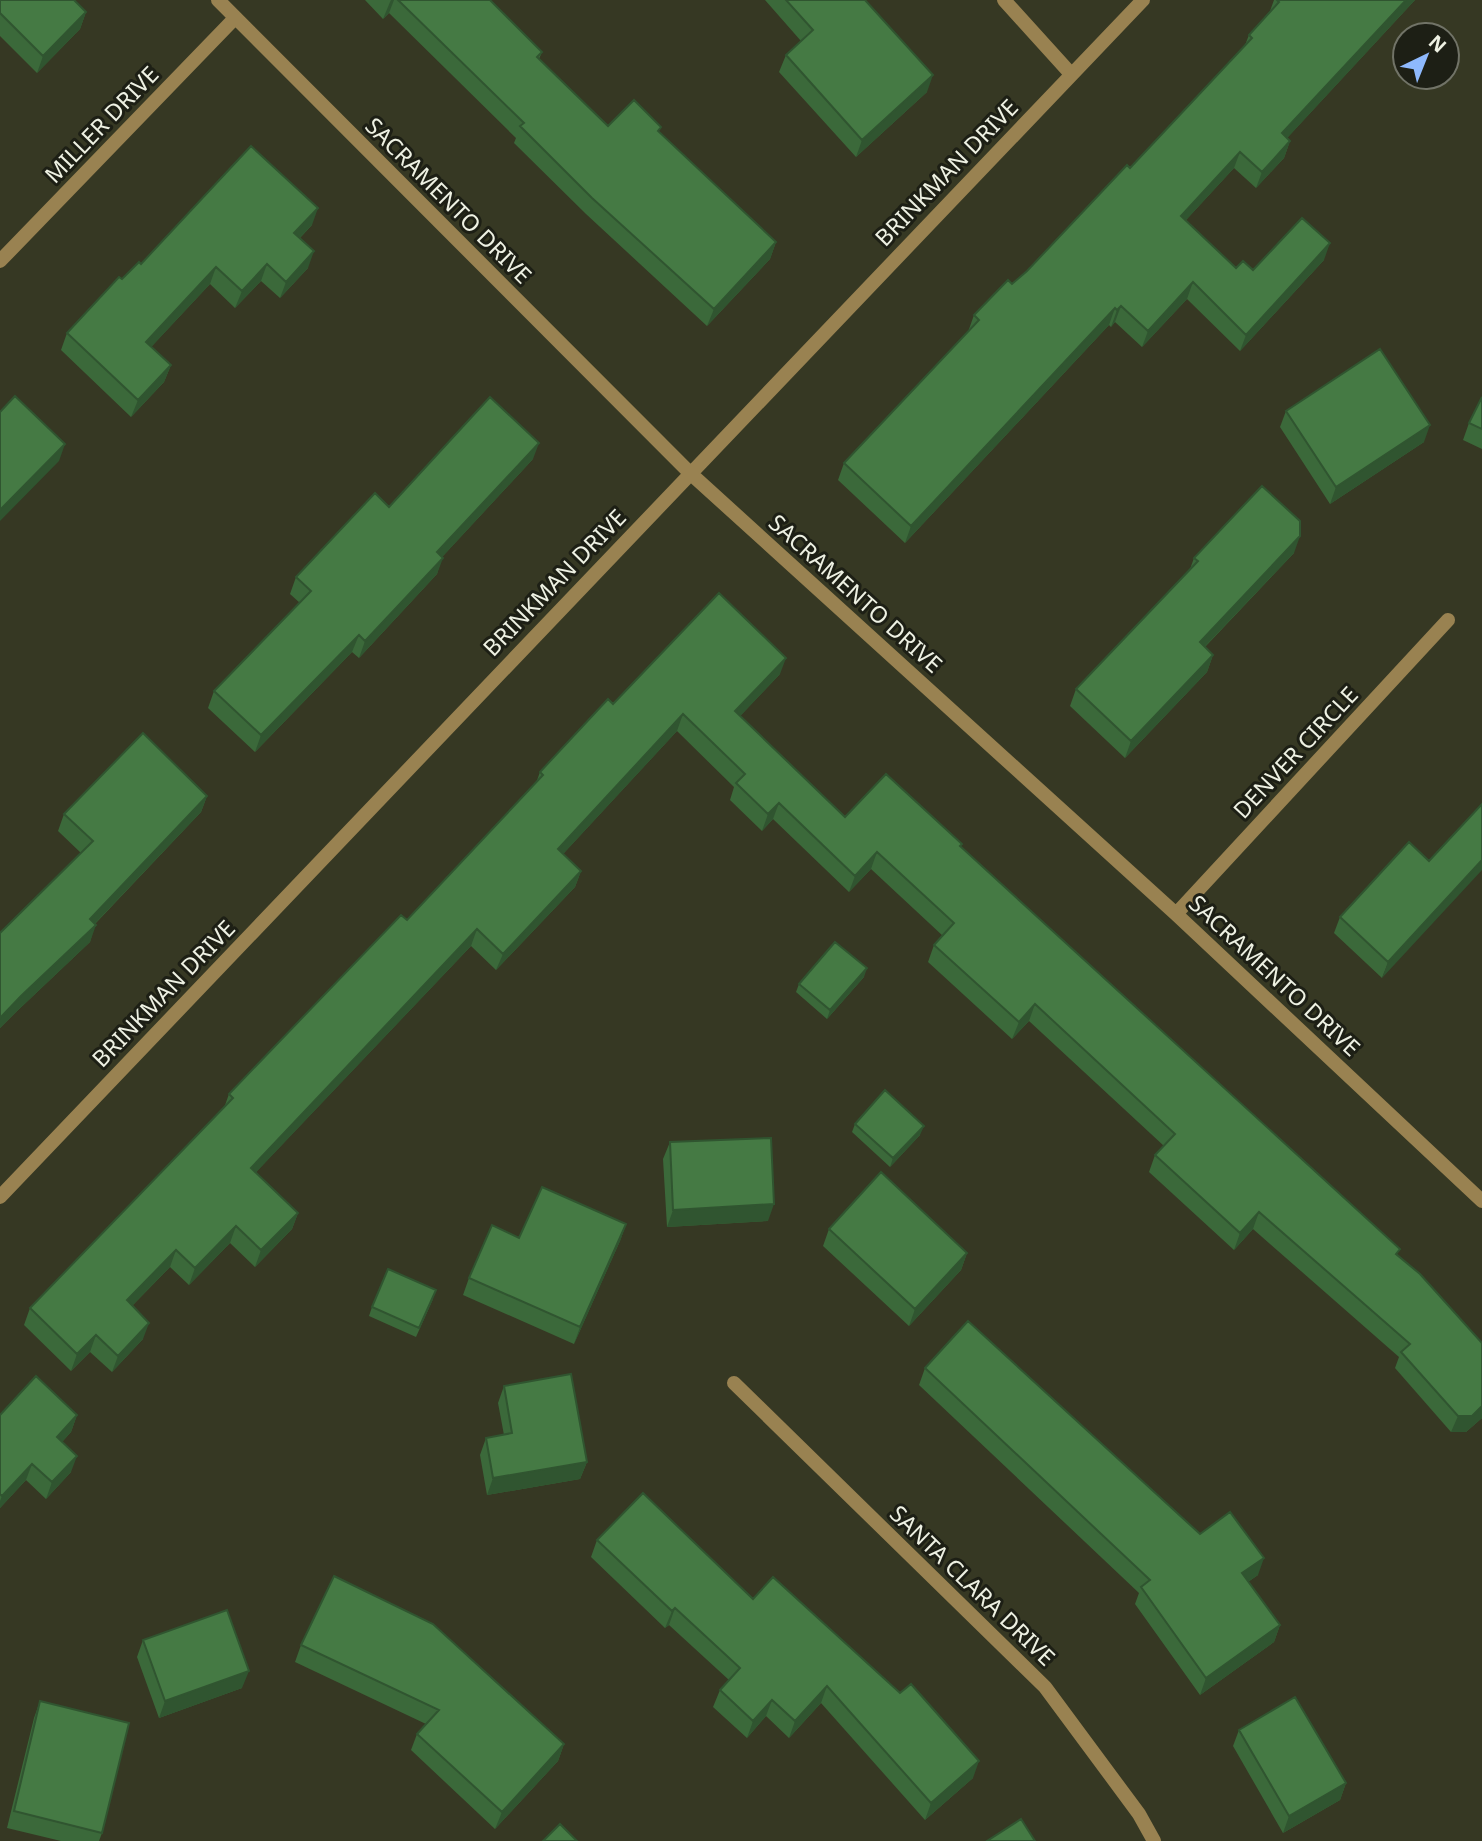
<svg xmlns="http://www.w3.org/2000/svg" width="1482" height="1841" font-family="'Noto Sans',sans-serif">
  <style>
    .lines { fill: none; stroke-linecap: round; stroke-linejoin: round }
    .minor { stroke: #998251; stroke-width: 14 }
    .wall { fill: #3b693a }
    .shaded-wall { fill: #305530 }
    .building { fill: #457a44; stroke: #305530; stroke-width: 2 }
    .labels { text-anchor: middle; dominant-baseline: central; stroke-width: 6; stroke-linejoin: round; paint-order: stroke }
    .street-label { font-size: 23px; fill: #eef1e3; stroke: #1d1f15 }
  </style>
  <rect width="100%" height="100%" fill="#363823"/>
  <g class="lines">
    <!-- minor -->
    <path class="minor" d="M218,0L690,473L1176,914L1482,1201
      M1004,0L1071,74
      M0,261L235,18
      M1176,914L1448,620
      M0,1197L1143,0
      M734,1383L1045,1687L1139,1814L1154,1841"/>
  </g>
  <!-- wall -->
  <path class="wall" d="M0,0L86,12L80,29L37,73L0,36Z
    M365,0H490L542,52L539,59L608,126L659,133L776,242L770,259L707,326L586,214L514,143L516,138L389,13L383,19Z
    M765,0H865L927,92L856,157L779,72L786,55L801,41Z
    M1274,0H1415L1287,138L1290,141L1284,158L1256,188L1234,168L1186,220L1236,268L1253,270L1324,260L1240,351L1187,299L1142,347L1115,322L1111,327L1109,325L905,543L838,480L844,463L968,332L974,315L1027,271L1130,168L1245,45L1249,35L1270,11Z
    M312,225L300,238L308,268L280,298L261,281L235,308L210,284L151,347L171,365L164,382L131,417L61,350L67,333L122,279L141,264Z
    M1482,397V449L1463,440L1469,423Z
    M1286,411L1424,442L1330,504L1280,427Z
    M533,459L442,557L437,574L359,658L352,652L255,752L208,708L214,691L300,603L290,594L296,577L389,507Z
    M1294,553L1205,647L1213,655L1207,672L1125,758L1070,706L1076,689L1190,569L1194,558Z
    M780,674L740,716L845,817L961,847L1398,1255L1482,1343V1418L1466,1432H1451L1395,1368L1399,1357L1253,1229L1234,1250L1149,1172L1155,1155L1164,1146L1029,1021L1012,1039L928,962L934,945L943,936L871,869L849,892L773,819L762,831L730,800L734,787L677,731L563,854L581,871L575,887L496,970L471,946L256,1172L298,1213L292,1229L255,1267L230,1243L189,1285L170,1267L132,1306L143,1339L112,1372L90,1352L71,1371L24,1325L30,1308L224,1108L229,1094L407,920L536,783L540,772L613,704Z
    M207,796L201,812L95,924L90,942L15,1013L0,1028V933L81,853L58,831L64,814Z
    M1429,861L1382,978L1334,933L1340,917Z
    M864,977L827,1019L796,992L799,984Z
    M855,1124L920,1135L890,1167L852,1132Z
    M670,1142L768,1221L667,1227L663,1159Z
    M626,1224L620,1241L574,1344L463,1295L469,1278Z
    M829,1229L967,1253L961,1270L909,1326L823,1246Z
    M433,1299L416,1337L369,1316L372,1307Z
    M925,1368L1200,1534L1258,1575L1248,1582L1280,1625L1274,1642L1200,1695L1135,1604L1139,1593L919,1385Z
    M504,1386L587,1462L580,1479L487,1495L480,1455L486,1438L504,1435L498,1403Z
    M0,1415H77L71,1432L62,1442L71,1472L46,1499L26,1480L0,1508Z
    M597,1540L753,1599L973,1778L925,1820L821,1703L789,1738L766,1716L747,1738L713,1707L720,1690L729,1680L669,1625L665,1628L591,1557Z
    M143,1640L242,1688L159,1718L137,1657Z
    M301,1645L564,1744L558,1761L495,1829L411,1750L417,1734L426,1724L295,1662Z
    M40,1701L102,1833L99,1841H61L7,1828L34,1718Z
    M1239,1730L1346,1783L1340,1800L1283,1833L1233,1746Z"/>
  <!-- shaded-wall -->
  <path class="shaded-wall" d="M391,0H394L389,13L383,19L390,2Z
    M1406,0H1415L1276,150L1282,133Z
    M86,12L80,29L37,73L43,56Z
    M933,75L927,92L856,157L862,140Z
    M1290,141L1284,158L1256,188L1262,172Z
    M1240,152L1234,168L1175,232L1181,216Z
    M318,208L312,225L288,250L294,233Z
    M776,242L770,259L707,326L714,309Z
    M1330,243L1324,260L1240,351L1246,335Z
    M314,251L308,268L280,298L286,282Z
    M267,264L261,281L235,308L242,291Z
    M216,267L210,284L140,359L146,342Z
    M1193,282L1187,299L1142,347L1148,331Z
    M1121,306L1115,322L1111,327L1117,310Z
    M1115,308L1109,325L905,543L911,526Z
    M171,365L164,382L131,417L138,400Z
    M1430,425L1424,442L1330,504L1336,487Z
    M539,443L533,459L431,569L437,552Z
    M65,444L59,461L0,521V510Z
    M1300,536L1294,553L1193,659L1200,642Z
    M443,558L437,574L359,658L365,641Z
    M359,635L352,652L255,752L261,735Z
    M1213,655L1207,672L1125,758L1131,741Z
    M786,658L780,674L729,728L735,711Z
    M683,714L677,731L552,866L558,849Z
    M207,796L201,812L84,935L90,919Z
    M779,803L773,819L762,831L768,814Z
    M877,852L871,869L849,892L855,876Z
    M1482,860V870L1382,978L1388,962Z
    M581,871L575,887L496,970L503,954Z
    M96,925L90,942L15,1013L0,1028V1018L21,996Z
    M477,929L471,946L245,1184L251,1168Z
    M867,968L864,977L827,1019L830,1010Z
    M1035,1004L1029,1021L1012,1039L1019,1022Z
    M924,1126L920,1135L890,1167L893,1158Z
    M774,1204L768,1221L667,1227L673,1210Z
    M1259,1212L1253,1229L1234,1250L1240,1233Z
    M298,1213L292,1229L255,1267L261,1250Z
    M626,1224L620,1241L574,1344L580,1327Z
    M236,1226L230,1243L189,1285L195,1268Z
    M176,1250L170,1267L121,1317L127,1300Z
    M967,1253L961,1270L909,1326L915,1309Z
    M149,1323L143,1339L112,1372L118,1356Z
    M96,1335L90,1352L71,1371L77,1354Z
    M1482,1406V1418L1466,1432H1451L1458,1416Z
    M77,1415L71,1432L51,1454L57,1437Z
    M77,1456L71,1472L46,1499L52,1482Z
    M587,1462L580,1479L487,1495L493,1478Z
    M32,1464L26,1480L0,1508V1501L2,1496Z
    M1264,1558L1258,1575L1236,1590L1242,1573Z
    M675,1608L669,1625L665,1628L672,1611Z
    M1280,1625L1274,1642L1200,1695L1206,1678Z
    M249,1671L242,1688L159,1718L165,1701Z
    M827,1686L821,1703L789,1738L795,1721Z
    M772,1700L766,1716L747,1738L753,1721Z
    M564,1744L558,1761L495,1829L502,1812Z
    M979,1761L973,1778L925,1820L931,1803Z
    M1346,1783L1340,1800L1283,1833L1289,1816Z"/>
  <!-- building -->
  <path class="building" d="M0,0H74L86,12L43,56L0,13Z
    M398,0H490L542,52L537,57L608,126L634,100L661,127L658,131L776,242L714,309L592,198L520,126L524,123Z
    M786,0H865L933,75L862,140L786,55L813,30Z
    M1277,0H1406L1282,133L1290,141L1262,172L1240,152L1181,216L1236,268L1243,261L1253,270L1302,218L1330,243L1246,335L1193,282L1148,331L1121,306L1117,310L1115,308L911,526L844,463L979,320L974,315L1008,280L1012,284L1027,271L1127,165L1130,168L1252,38L1249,35L1279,2Z
    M251,146L318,208L294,233L314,251L286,282L267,264L242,291L216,267L146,342L171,365L138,400L67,333L119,277L122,279L139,262L141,264Z
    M1380,349L1430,425L1336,487L1286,411Z
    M15,396L65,444L0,510V412Z
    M490,397L539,443L437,552L443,558L365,641L359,635L261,735L214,691L311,591L296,577L375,493L389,507Z
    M1482,397V429L1469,423Z
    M1262,486L1300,521V536L1200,642L1213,655L1131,741L1076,689L1198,561L1194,558Z
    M719,593L786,658L735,711L845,817L886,774L962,844L960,846L1400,1249L1396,1254L1420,1274L1482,1343V1406L1472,1416H1458L1401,1352L1410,1344L1259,1212L1240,1233L1155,1155L1175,1134L1035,1004L1019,1022L934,945L954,923L877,852L855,876L779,803L768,814L736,783L745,774L683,714L558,849L581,871L503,954L477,929L251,1168L298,1213L261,1250L236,1226L195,1268L176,1250L127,1300L149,1323L118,1356L96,1335L77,1354L30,1308L233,1098L229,1094L401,915L407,920L543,775L540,772L608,699L613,704Z
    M143,733L207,796L90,919L96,925L21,996L0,1018V933L93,841L64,814Z
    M1482,804V860L1388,962L1340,917L1409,842L1429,861Z
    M835,942L867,968L830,1010L799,984Z
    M885,1090L924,1126L893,1158L855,1124Z
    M771,1138L774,1204L673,1210L670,1142Z
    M881,1172L967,1253L915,1309L829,1229Z
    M542,1187L626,1224L580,1327L469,1278L492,1225L519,1238Z
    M388,1269L436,1290L419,1328L372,1307Z
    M968,1321L1200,1534L1230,1512L1264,1558L1242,1573L1280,1625L1206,1678L1141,1587L1150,1580L925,1368Z
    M571,1374L587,1462L493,1478L486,1438L512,1433L504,1386Z
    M36,1376L77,1415L57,1437L77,1456L52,1482L32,1464L2,1496L0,1494V1415Z
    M643,1493L753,1599L773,1577L900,1693L911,1684L979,1761L931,1803L827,1686L795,1721L772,1700L753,1721L720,1690L740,1668L675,1608L672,1611L597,1540Z
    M334,1576L433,1624L564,1744L502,1812L417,1734L439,1710L301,1645Z
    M227,1610L249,1671L165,1701L143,1640Z
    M1295,1697L1346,1783L1289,1816L1239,1730Z
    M40,1701L129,1723L102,1833L14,1811Z
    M1021,1819L1035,1841H987Z
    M560,1824L577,1841H543Z"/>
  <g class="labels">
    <!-- street labels -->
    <g class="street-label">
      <text transform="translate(101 124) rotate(-46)">MILLER DRIVE</text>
      <text transform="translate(946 172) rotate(-46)">BRINKMAN DRIVE</text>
      <text transform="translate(449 200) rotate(45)">SACRAMENTO DRIVE</text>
      <text transform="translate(554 582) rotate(-46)">BRINKMAN DRIVE</text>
      <text transform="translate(856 593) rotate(42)">SACRAMENTO DRIVE</text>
      <text transform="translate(1295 752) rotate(-47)">DENVER CIRCLE</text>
      <text transform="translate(1275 975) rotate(43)">SACRAMENTO DRIVE</text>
      <text transform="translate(163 993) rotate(-46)">BRINKMAN DRIVE</text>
      <text transform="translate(973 1585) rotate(44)">SANTA CLARA DRIVE</text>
    </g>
  </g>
  <!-- north arrow -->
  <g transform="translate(1426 56) rotate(43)"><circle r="33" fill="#1d1f15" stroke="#717367" stroke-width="2"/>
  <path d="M0-5L12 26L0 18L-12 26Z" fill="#8eb9fd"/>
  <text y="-10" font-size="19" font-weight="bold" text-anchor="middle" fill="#eef1e3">N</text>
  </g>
</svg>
